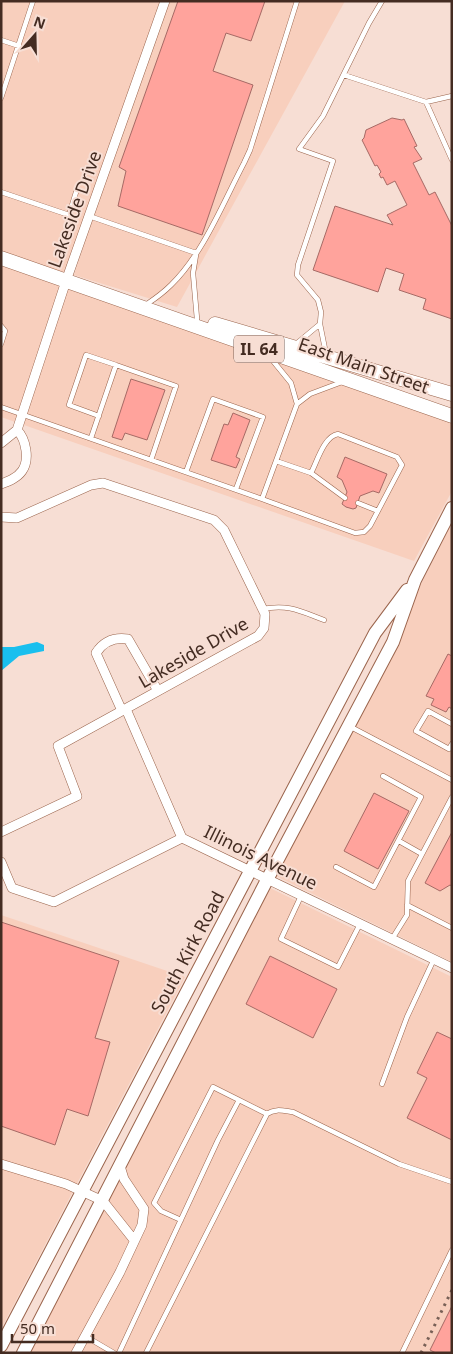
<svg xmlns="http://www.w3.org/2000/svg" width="453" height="1354" font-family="'Noto Sans',sans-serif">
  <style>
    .built { fill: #f8cfbd }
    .water { fill: #1abfee }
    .building { fill: #ffa39c; stroke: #a66a65 }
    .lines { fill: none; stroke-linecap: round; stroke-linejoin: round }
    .lane-casing { stroke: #9a644c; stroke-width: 5.5 }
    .street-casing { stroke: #9a644c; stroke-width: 10 }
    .secondary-casing { stroke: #9a644c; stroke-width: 14 }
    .primary-casing { stroke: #9a644c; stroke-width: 15 }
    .lane { stroke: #fff; stroke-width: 4.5 }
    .street { stroke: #fff; stroke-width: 9 }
    .secondary { stroke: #fff; stroke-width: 12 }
    .primary { stroke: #fff; stroke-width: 14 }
    .rail { stroke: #786056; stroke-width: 3; stroke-dasharray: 2.5 5; stroke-linecap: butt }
    .labels { text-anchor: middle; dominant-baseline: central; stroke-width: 4; stroke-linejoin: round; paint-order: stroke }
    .shield { fill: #f7ded4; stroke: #7a6157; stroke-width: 1 }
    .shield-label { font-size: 16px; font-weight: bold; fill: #442c22 }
    .street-label { font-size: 18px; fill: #442c22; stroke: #f7ded4 }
  </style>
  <rect width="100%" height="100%" fill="#f7ded4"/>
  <!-- built -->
  <path class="built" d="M1,1H160L64,275L1,253Z
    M163,1H345L177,307L74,275Z
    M1,265L452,423V491L414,561L1,417Z
    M449,528L452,529V962L276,876Z
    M270,888L452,977V1353H28Z
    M1,915L185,977L1,1329Z"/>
  <!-- water -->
  <path class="water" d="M37,642L44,645V651L19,656L1,671V647H14Z"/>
  <!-- building -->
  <path class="building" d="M178,1H265L251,41L226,33L213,71L253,85L202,235L118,206L126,171L119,167Z
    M392,118L402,120L404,119L417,146L414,147L422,159L413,163L429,195L435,192L452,226V319L423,309L426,299L399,290L404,274L386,268L378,292L313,270L335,206L393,225L387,215L407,205L395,181L387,185L383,177L381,178L379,174L381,172L377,165L375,166L362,140L364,138L366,130Z
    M131,379L165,390L147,440L125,433L122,440L112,437Z
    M233,413L250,420L236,457L240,459L236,468L211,460L224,424L228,425Z
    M345,457L387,474L379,493L373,491L360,496L356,508L353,509L346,507L342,504L347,492L342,480L337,477Z
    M448,654L452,656V709L449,707L446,712L431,705L434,699L426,696Z
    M374,793L409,811L378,869L344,851Z
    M452,832V886L450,885L440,891L425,883Z
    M1,922L119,961L95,1038L110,1042L88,1116L67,1109L55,1145L1,1126Z
    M270,956L337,989L313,1038L246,1004Z
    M437,1032L452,1039V1140L407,1118L427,1078L417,1073Z
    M452,1306V1353H436L430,1350Z"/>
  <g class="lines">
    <!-- lane casing -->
    <g class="lane-casing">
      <path id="lane" d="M1,40L19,46
        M344,75L426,102L452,96
        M1,98L33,1
        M426,102L452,160
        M1,192L69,215L77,189
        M89,216L196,253
        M196,255L193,273L197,319
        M147,304C156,298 164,292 171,285C203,254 223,203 244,163L250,150L297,1
        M1,326L5,331L1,344
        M296,344L320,324
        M326,354L320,324L321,312L318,300L297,275L298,265L333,161L299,149L323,116L369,23L382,1
        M269,356L291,383L297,404
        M116,365L176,386L151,460
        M1,407L262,499L355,533L364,532L370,526L402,465L397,457L338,434C324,436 317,462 311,473L276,461L262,499
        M91,438L116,365L86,355L69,405L99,416
        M276,461L297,404L310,394L342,382
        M186,472L213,399L263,417L236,489
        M311,473L345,498
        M358,503L378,511
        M262,609C289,604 300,611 324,620
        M452,724L428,711L416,731L449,749L452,744
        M349,726L452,780
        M399,841L422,854
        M336,867L374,887L421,797L383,776
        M301,896L281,939L338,967L360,924
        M407,905L452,928
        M392,939L407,915L408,881L452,797
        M382,1084L407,1017L434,959
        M181,1220L161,1211L154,1203L213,1087L239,1100
        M85,1336L114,1353
        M119,1353L218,1140L239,1100L267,1114
        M146,1353L267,1114C275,1108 284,1111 293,1112L399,1164L452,1182
        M402,1353L452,1250"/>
    </g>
    <!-- street casing -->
    <g class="street-casing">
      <path id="street" d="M1,443L17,430L66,281L165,1
        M1,484C9,481 17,478 22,471C30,460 26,439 17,430
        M1,517L17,518L91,485L103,483L214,520L224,530L265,614L264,628L258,636L58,746L77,796L1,832
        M126,709L182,838L452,968
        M122,711L96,653C103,642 114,637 128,639L158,691
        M1,862L12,888L54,902L182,838
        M1,1164L66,1184L103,1201L134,1240
        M76,1353L120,1272L142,1225L144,1209L124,1179L120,1166"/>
    </g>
    <!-- secondary casing -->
    <g class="secondary-casing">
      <path id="secondary" d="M1,1346L375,633L407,590
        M23,1353L268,878L393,642L415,580L452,508"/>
    </g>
    <!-- primary casing -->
    <g class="primary-casing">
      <path id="primary" d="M1,258L452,416
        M215,324L452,394"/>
    </g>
    <!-- lane -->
    <use href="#lane" class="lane"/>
    <!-- street -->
    <use href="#street" class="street"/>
    <!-- secondary -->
    <use href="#secondary" class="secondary"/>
    <!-- primary -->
    <use href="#primary" class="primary"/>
    <!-- rail -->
    <path class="rail" d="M421,1353L452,1290"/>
  </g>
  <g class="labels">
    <!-- shield labels -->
    <rect class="shield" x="234" y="335.5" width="50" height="27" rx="4"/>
    <g class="shield-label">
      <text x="259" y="349">IL 64</text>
    </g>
    <!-- street labels -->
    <g class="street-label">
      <text transform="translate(74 209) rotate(-70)">Lakeside Drive</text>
      <text transform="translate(364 365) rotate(19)">East Main Street</text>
      <text transform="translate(193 652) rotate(-30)">Lakeside Drive</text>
      <text transform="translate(261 857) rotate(26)">Illinois Avenue</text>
      <text transform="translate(187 952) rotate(-62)">South Kirk Road</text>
    </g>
  </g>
  <!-- border -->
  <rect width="453" height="1354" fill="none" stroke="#442c22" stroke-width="5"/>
  <!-- north arrow -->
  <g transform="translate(35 35) rotate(20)" stroke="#f7ded4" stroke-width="4" paint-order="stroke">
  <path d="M0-4L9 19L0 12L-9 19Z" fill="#442c22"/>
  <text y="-8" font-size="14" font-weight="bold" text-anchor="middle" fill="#442c22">N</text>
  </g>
  <!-- scale -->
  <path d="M12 1334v8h81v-8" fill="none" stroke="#442c22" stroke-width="2.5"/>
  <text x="20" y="1334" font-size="15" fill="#442c22" stroke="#f7ded4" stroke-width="4" paint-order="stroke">50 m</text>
</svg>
